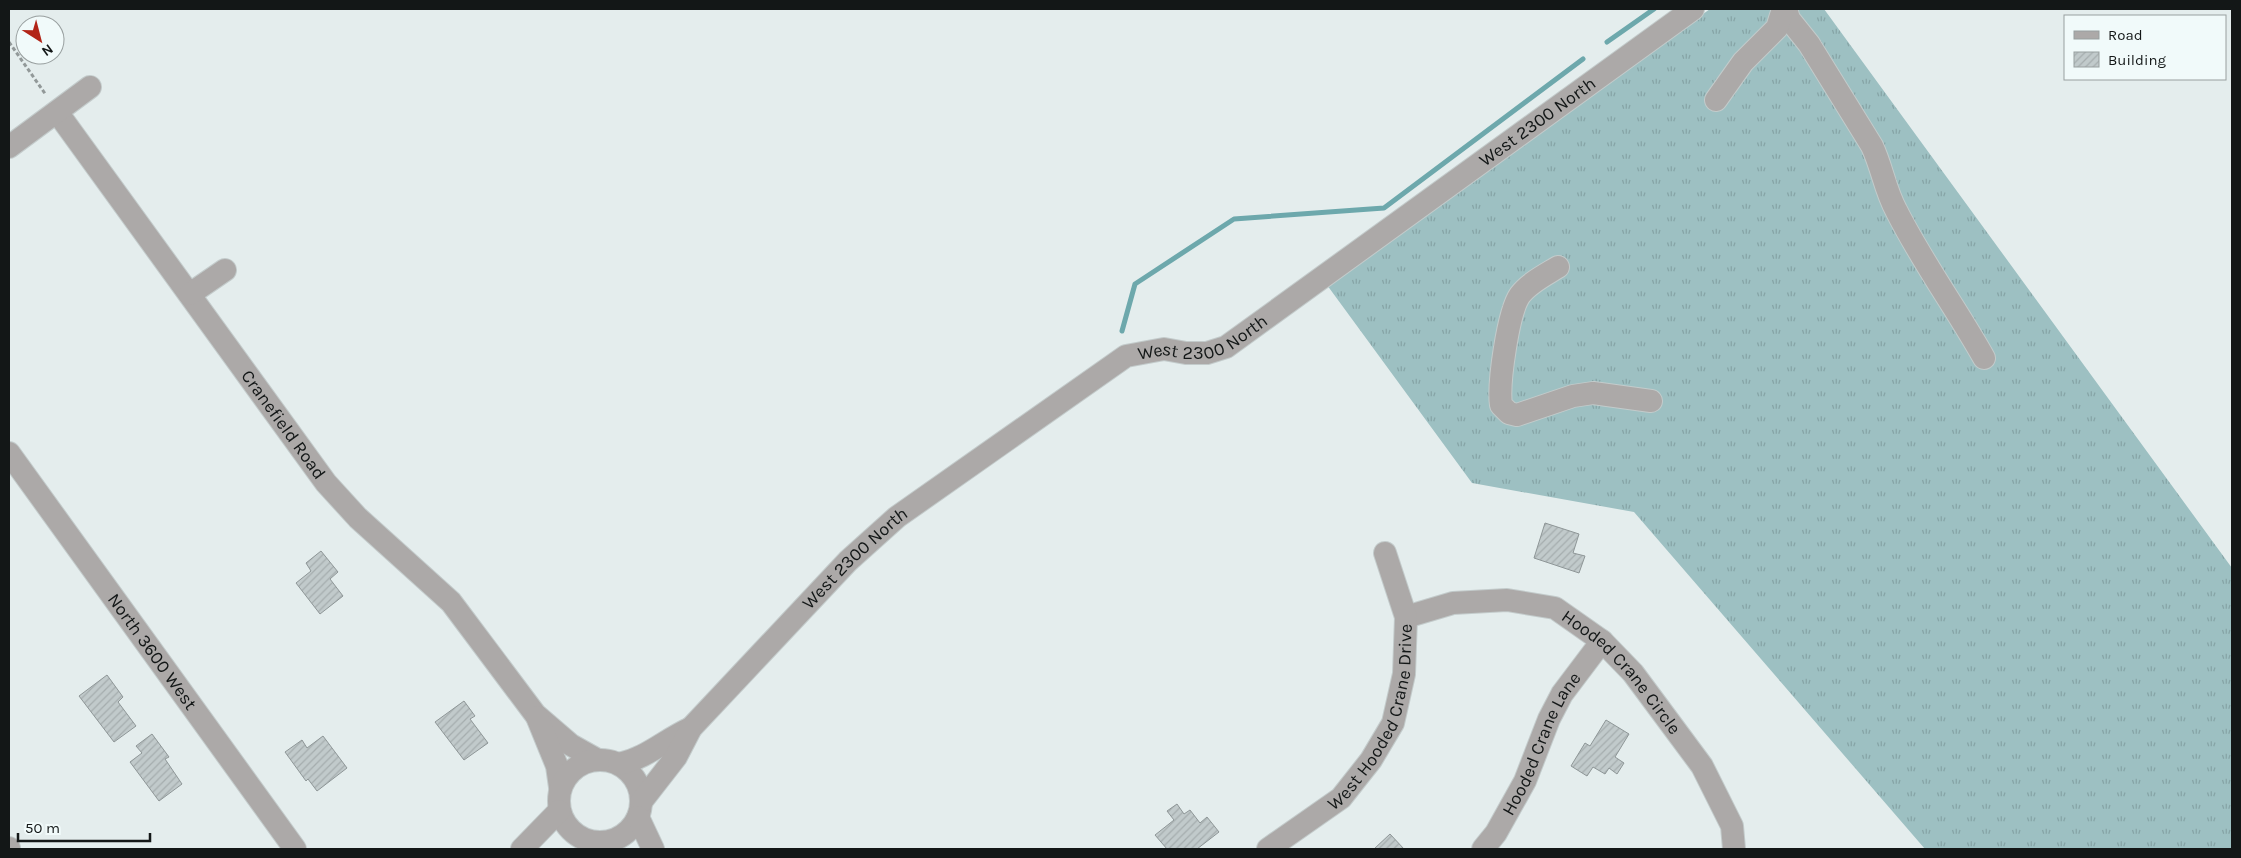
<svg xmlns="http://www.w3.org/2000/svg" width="2241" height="858" font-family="Karla,sans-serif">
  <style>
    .grass { fill: url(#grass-tufts) }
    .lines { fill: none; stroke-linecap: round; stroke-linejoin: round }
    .stream { stroke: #6da8ac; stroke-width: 5 }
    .building { fill: url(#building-hatch); stroke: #8e9697 }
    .minor-casing { stroke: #c3cbcb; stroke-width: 24 }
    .path { stroke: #929999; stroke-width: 3; stroke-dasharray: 4 2.5; stroke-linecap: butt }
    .minor { stroke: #aca9a8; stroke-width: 22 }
    .labels { text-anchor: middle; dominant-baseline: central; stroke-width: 4; stroke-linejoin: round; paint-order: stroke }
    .street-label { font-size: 18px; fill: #131717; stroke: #f1fafa }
  </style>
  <defs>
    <pattern id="grass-tufts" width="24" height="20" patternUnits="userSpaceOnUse" patternTransform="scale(1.25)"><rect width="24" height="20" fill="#9dc0c2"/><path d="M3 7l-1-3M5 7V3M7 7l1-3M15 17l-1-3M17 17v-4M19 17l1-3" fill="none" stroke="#86a4a6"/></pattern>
    <pattern id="building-hatch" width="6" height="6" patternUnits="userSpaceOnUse" patternTransform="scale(1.25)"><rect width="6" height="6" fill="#c1cacb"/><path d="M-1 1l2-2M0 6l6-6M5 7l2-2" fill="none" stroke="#a5adae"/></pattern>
  </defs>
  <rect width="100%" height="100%" fill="#e4eded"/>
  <!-- grass -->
  <path class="grass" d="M1710,9H1824L2232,568V849H1925L1634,512L1472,483L1327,285Z"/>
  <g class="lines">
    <!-- stream -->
    <path class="stream" d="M1607,42L1654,9
      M1122,331L1135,284L1234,219L1384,208L1583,59"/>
  </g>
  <!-- building -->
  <path class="building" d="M1545,523L1579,534L1573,553L1585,556L1579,573L1534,558Z
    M321,551L338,572L330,579L343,596L320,614L296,583L311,571L306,563Z
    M107,675L123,697L118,702L136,726L114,742L79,696Z
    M464,701L475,716L470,719L488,743L464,760L435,722Z
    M1606,720L1629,734L1615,757L1624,763L1617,774L1609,768L1605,774L1593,767L1587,776L1571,766L1585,743L1590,746Z
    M152,734L169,757L165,759L182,784L159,801L130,762L142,753L136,746Z
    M323,736L347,768L317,791L308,779L306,781L285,752L302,740L307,748Z
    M1177,804L1184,814L1190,810L1200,823L1207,817L1219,832L1197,849H1167L1155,835L1174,820L1167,811Z
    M1390,834L1404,849H1374Z"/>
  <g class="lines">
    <!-- minor casing -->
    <g class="minor-casing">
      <g id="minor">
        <path d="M1786,9L1789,19L1809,44L1872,146C1882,167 1885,190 1896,210C1922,262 1956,308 1984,358"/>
        <path d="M1716,100L1743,62L1777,28L1783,9"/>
        <path id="s1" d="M57,112L326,483L358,518L451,602L535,714L571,745L596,759"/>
        <path d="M9,147L90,87"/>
        <path d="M1558,267C1545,275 1529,283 1520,295C1508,312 1498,384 1501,405L1509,413L1517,415L1573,396L1593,393L1651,401"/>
        <path d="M190,294L225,270"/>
        <path id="s2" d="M9,453L295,849"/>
        <path id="s3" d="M1406,617L1453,603L1507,600L1555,608L1602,641L1633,673L1702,766L1732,826L1734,849"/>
        <path d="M537,717L557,766L560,787"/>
        <circle cx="600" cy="801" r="41"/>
        <path d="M619,764C647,758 666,739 691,728"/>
        <path id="s4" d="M641,802L676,757L691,728L848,561L897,517L1126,356L1164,349L1186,353H1207L1226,347L1693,9"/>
        <path d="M638,817L653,849"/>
        <path d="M9,848V849"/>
        <path d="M522,849L559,811"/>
        <path id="s5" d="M1268,849L1341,798L1371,760L1393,723L1404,674L1406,617L1385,553"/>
        <path id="s6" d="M1483,849L1496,833L1525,781L1549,719L1562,694L1602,641"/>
      </g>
    </g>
    <!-- path -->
    <path class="path" d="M9,42L46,95"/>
    <!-- minor -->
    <use href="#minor" class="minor"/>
  </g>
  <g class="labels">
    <!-- street labels -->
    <g class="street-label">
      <text stroke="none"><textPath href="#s4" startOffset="1151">West 2300 North</textPath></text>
      <text stroke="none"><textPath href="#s4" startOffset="746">West 2300 North</textPath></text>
      <text stroke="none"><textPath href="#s1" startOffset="386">Cranefield Road</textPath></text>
      <text stroke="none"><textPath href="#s4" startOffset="326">West 2300 North</textPath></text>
      <text stroke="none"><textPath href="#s2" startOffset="245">North 3600 West</textPath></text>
      <text stroke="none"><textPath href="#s3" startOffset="245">Hooded Crane Circle</textPath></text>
      <text stroke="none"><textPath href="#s5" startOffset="178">West Hooded Crane Drive</textPath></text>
      <text stroke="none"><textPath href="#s6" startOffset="121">Hooded Crane Lane</textPath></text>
    </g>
  </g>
  <!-- border -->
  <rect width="2241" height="858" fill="none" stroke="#131717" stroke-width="20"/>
  <!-- legend -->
  <rect x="2064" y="15" width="162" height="65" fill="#f1fafa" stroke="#989f9f"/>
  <rect x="2074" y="31" width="25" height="8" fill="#aca9a8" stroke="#989f9f"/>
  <text x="2108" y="40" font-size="15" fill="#131717">Road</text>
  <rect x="2074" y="52" width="25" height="15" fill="url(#building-hatch)" stroke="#989f9f"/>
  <text x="2108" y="65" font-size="15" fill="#131717">Building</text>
  <!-- north arrow -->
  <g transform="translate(40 40) rotate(144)"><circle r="24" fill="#f1fafa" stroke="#989f9f"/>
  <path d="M0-4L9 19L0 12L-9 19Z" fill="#b22417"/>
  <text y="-8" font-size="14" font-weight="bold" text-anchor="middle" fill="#131717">N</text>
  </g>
  <!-- scale -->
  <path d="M18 833v8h132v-8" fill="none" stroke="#131717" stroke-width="2.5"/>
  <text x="25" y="833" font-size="15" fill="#131717" stroke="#f1fafa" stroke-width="4" paint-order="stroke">50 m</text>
</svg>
